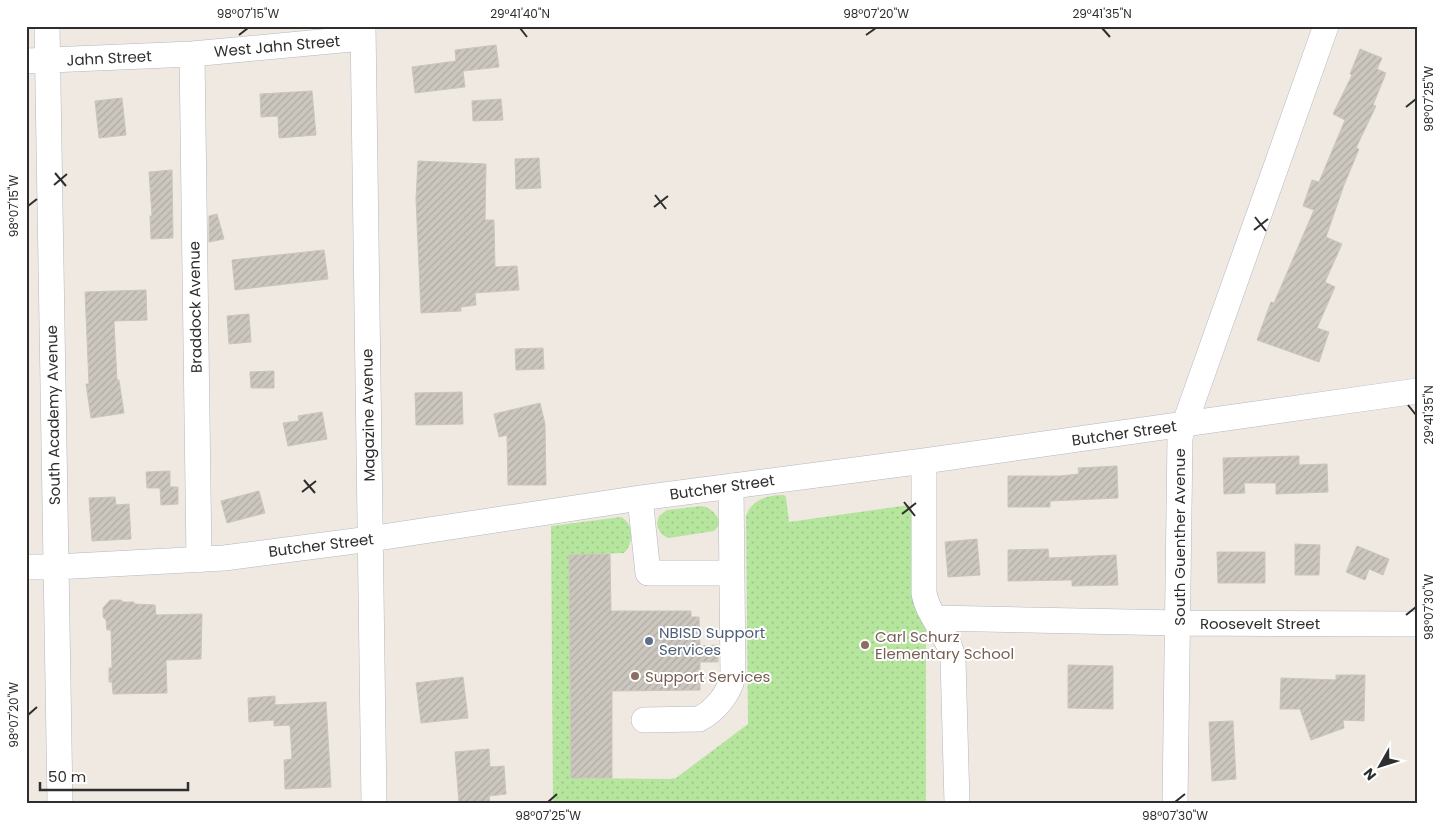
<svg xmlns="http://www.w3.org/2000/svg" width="1443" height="829" font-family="Poppins,sans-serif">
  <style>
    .grass { fill: url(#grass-dots) }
    .building { fill: url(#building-hatch); stroke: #cbc5ba }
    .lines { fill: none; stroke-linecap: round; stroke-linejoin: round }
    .minor-casing { stroke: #b4b7c1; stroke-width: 26 }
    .minor { stroke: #fff; stroke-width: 25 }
    .ticks { fill: none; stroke: #2e2e2e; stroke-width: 2 }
    .service-dot { fill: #5c6f8a; stroke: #fff; stroke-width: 2 }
    .education-dot { fill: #8d6e63; stroke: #fff; stroke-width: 2 }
    .labels { text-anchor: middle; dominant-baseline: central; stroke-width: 4; stroke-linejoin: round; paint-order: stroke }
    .street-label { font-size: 15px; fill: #2e2e2e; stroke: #fff }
    .service-label { font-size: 15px; fill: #4e5e75; stroke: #fff; text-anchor: start }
    .education-label { font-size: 15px; fill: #785e54; stroke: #fff; text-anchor: start }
    .neatline { fill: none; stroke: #2e2e2e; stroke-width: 2 }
    .ticks-label { font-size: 12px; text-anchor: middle; fill: #2e2e2e }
  </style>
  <defs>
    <pattern id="grass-dots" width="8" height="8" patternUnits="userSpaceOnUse" patternTransform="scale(1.25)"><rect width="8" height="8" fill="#b6e59e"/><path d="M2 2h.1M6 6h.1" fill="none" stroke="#9dc588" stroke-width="1.8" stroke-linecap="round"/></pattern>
    <pattern id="building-hatch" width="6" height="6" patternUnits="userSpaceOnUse" patternTransform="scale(1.25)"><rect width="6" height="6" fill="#cbc7bf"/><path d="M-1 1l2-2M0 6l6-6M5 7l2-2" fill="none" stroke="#afaba4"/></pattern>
  </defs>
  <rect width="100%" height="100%" fill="#efe9e1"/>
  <!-- grass -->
  <path class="grass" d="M784,495L786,497L789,522L909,505L917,525L926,618V803H553L551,526L621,517C634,523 634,544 624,553L569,555L571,778L670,779L676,778L748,724L746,516C752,499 768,495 784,495Z
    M702,506C711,508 719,515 719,525L714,531L669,538C662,536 658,531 657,523L659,516L667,510Z"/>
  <!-- building -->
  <path class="building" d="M496,45L499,67L463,71L465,87L415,93L412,67L456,61L455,50Z
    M1360,49L1382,58L1377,69L1386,73L1373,105L1376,106L1356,148L1359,149L1344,185L1326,237L1342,244L1325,282L1335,287L1317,328L1329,332L1319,362L1257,340L1271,302L1274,303L1314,210L1303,206L1312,180L1319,182L1345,120L1333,114L1352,75L1350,74Z
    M312,91L316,135L279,138L278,116L261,117L260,94Z
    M122,98L126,135L99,138L95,101Z
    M501,99L503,120L473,121L472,101Z
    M539,158L541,188L516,189L515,159Z
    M418,161L486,164L485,220H494L495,267L517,266L519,290L475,293L476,305L461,307V311L421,313L416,199Z
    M172,170L173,238L151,239L150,216H152L149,172Z
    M217,214L224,239L209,242V216Z
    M324,250L328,279L235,290L232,260Z
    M146,290L147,320L114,321L117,380H119L124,413L91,418L86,384H89L85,292Z
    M249,314L251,342L229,344L227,316Z
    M543,348L544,369L516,370L515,349Z
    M274,371V388H251L250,372Z
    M462,392L463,424L416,425L415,393Z
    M540,403L545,424L546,485H508L507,435L499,437L494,414Z
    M322,412L327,439L288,446L283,423L299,421L298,416Z
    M1299,456V465L1327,464L1328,492L1276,494V483H1244L1245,493L1224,494L1223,458Z
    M1117,466L1118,498L1050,501V507H1008V476H1060L1079,474L1078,468Z
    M170,471V487H178V504L161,505L160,488H147L146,472Z
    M259,491L265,513L227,523L221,501Z
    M115,497L116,505L129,504L131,539L92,541L89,498Z
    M977,539L980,575L948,577L945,542Z
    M1295,544L1320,545L1319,575H1295Z
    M1357,546L1389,559L1383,575L1369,569L1365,580L1346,572Z
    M1048,549L1049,558L1116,555L1118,585L1072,586V580L1008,581V550Z
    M1217,552H1265V583H1218Z
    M610,554L611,611H691V617H699L700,646L718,645V662H700V690L612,691V778H571L569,555Z
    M110,600H121L123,602H134V604L155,605L156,615L202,614L201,659L166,660L167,693L113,694L112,682H109V668H112L111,630H107L106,620L103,617V608Z
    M1068,665L1113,666V709L1068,708Z
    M1336,675H1365L1364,721L1343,720L1344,728L1311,740L1300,709H1280L1281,678L1336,680Z
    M463,677L468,718L421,723L416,683Z
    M275,696V705L326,702L331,787L285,789L284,760L292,759L290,725L274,726V720L249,722L248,698Z
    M1233,721L1236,779L1212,781L1209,722Z
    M489,749L490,767L504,766L506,794L489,796L490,803H459L455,752Z"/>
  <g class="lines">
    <!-- minor casing -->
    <g class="minor-casing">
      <path id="minor" d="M47,26L60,803
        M363,26L374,803
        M192,54L199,560
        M26,61L192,54L363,38
        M924,461V593C928,617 949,634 953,659L957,803
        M640,498L648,573H732
        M26,567H55L224,558L370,539L640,498L924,461L1417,391
        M935,618L1179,623L1417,624
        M644,720L699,719C715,711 729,694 733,676L731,486
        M1175,803L1180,437L1326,26"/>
    </g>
    <!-- minor -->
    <use href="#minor" class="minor"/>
  </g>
  <!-- ticks -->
  <path class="ticks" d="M520,28L527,37M1102,28L1110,37M239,35L248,28M866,35L876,28M1406,107L1416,99M55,173L66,186M54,185L67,174M655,195L666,209M28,206L37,199M654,207L668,196M1255,217L1266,231M1254,230L1268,219M1408,405L1416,415M304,480L315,493M302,492L316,481M904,502L915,516M902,514L916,503M1406,615L1416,607M28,715L37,707M548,802L557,794M1175,802L1185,794"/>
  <!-- markers -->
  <circle class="service-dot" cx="649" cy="641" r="5"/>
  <g class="education-dot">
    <circle cx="865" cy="645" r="5"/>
    <circle cx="635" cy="676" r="5"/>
  </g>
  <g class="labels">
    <!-- street labels -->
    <g class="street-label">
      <text transform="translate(277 46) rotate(-5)">West Jahn Street</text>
      <text transform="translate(109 58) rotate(-3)">Jahn Street</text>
      <text transform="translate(195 307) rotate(-91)">Braddock Avenue</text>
      <text transform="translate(53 415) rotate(-91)">South Academy Avenue</text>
      <text transform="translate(368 415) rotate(-91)">Magazine Avenue</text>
      <text transform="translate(1124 433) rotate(-8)">Butcher Street</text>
      <text transform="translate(722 487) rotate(-8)">Butcher Street</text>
      <text transform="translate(1179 537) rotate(-90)">South Guenther Avenue</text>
      <text transform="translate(321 545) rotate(-7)">Butcher Street</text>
      <text x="1260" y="623">Roosevelt Street</text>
    </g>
    <!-- service labels -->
    <g class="service-label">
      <text x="659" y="632">NBISD Support<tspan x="659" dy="17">Services</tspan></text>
    </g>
    <!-- education labels -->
    <g class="education-label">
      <text x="875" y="636">Carl Schurz<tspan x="875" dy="17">Elementary School</tspan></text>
      <text x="645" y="676">Support Services</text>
    </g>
  </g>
  <!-- border -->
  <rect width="1443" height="829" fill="none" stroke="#ffffff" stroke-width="55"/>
  <!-- north arrow -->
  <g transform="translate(1380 766) rotate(231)" stroke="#ffffff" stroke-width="4" paint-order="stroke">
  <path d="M0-4L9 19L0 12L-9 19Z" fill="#2e2e2e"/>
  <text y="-8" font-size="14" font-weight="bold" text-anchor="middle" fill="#2e2e2e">N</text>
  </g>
  <!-- scale -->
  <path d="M40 782v8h148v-8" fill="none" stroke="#2e2e2e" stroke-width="2.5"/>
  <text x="48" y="782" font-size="15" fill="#2e2e2e" stroke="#ffffff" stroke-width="4" paint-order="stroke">50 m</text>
  <rect x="28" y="28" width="1388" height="774" class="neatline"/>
  <g class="ticks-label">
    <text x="248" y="18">98°07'15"W</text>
    <text x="520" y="18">29°41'40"N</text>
    <text x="876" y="18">98°07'20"W</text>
    <text x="1102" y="18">29°41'35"N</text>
    <text transform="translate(1429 99) rotate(-90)" y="4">98°07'25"W</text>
    <text transform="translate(14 206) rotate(-90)" y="4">98°07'15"W</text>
    <text transform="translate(1429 415) rotate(-90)" y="4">29°41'35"N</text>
    <text transform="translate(1429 607) rotate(-90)" y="4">98°07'30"W</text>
    <text transform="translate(14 715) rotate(-90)" y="4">98°07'20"W</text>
    <text x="548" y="820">98°07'25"W</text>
    <text x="1175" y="820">98°07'30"W</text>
  </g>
</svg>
